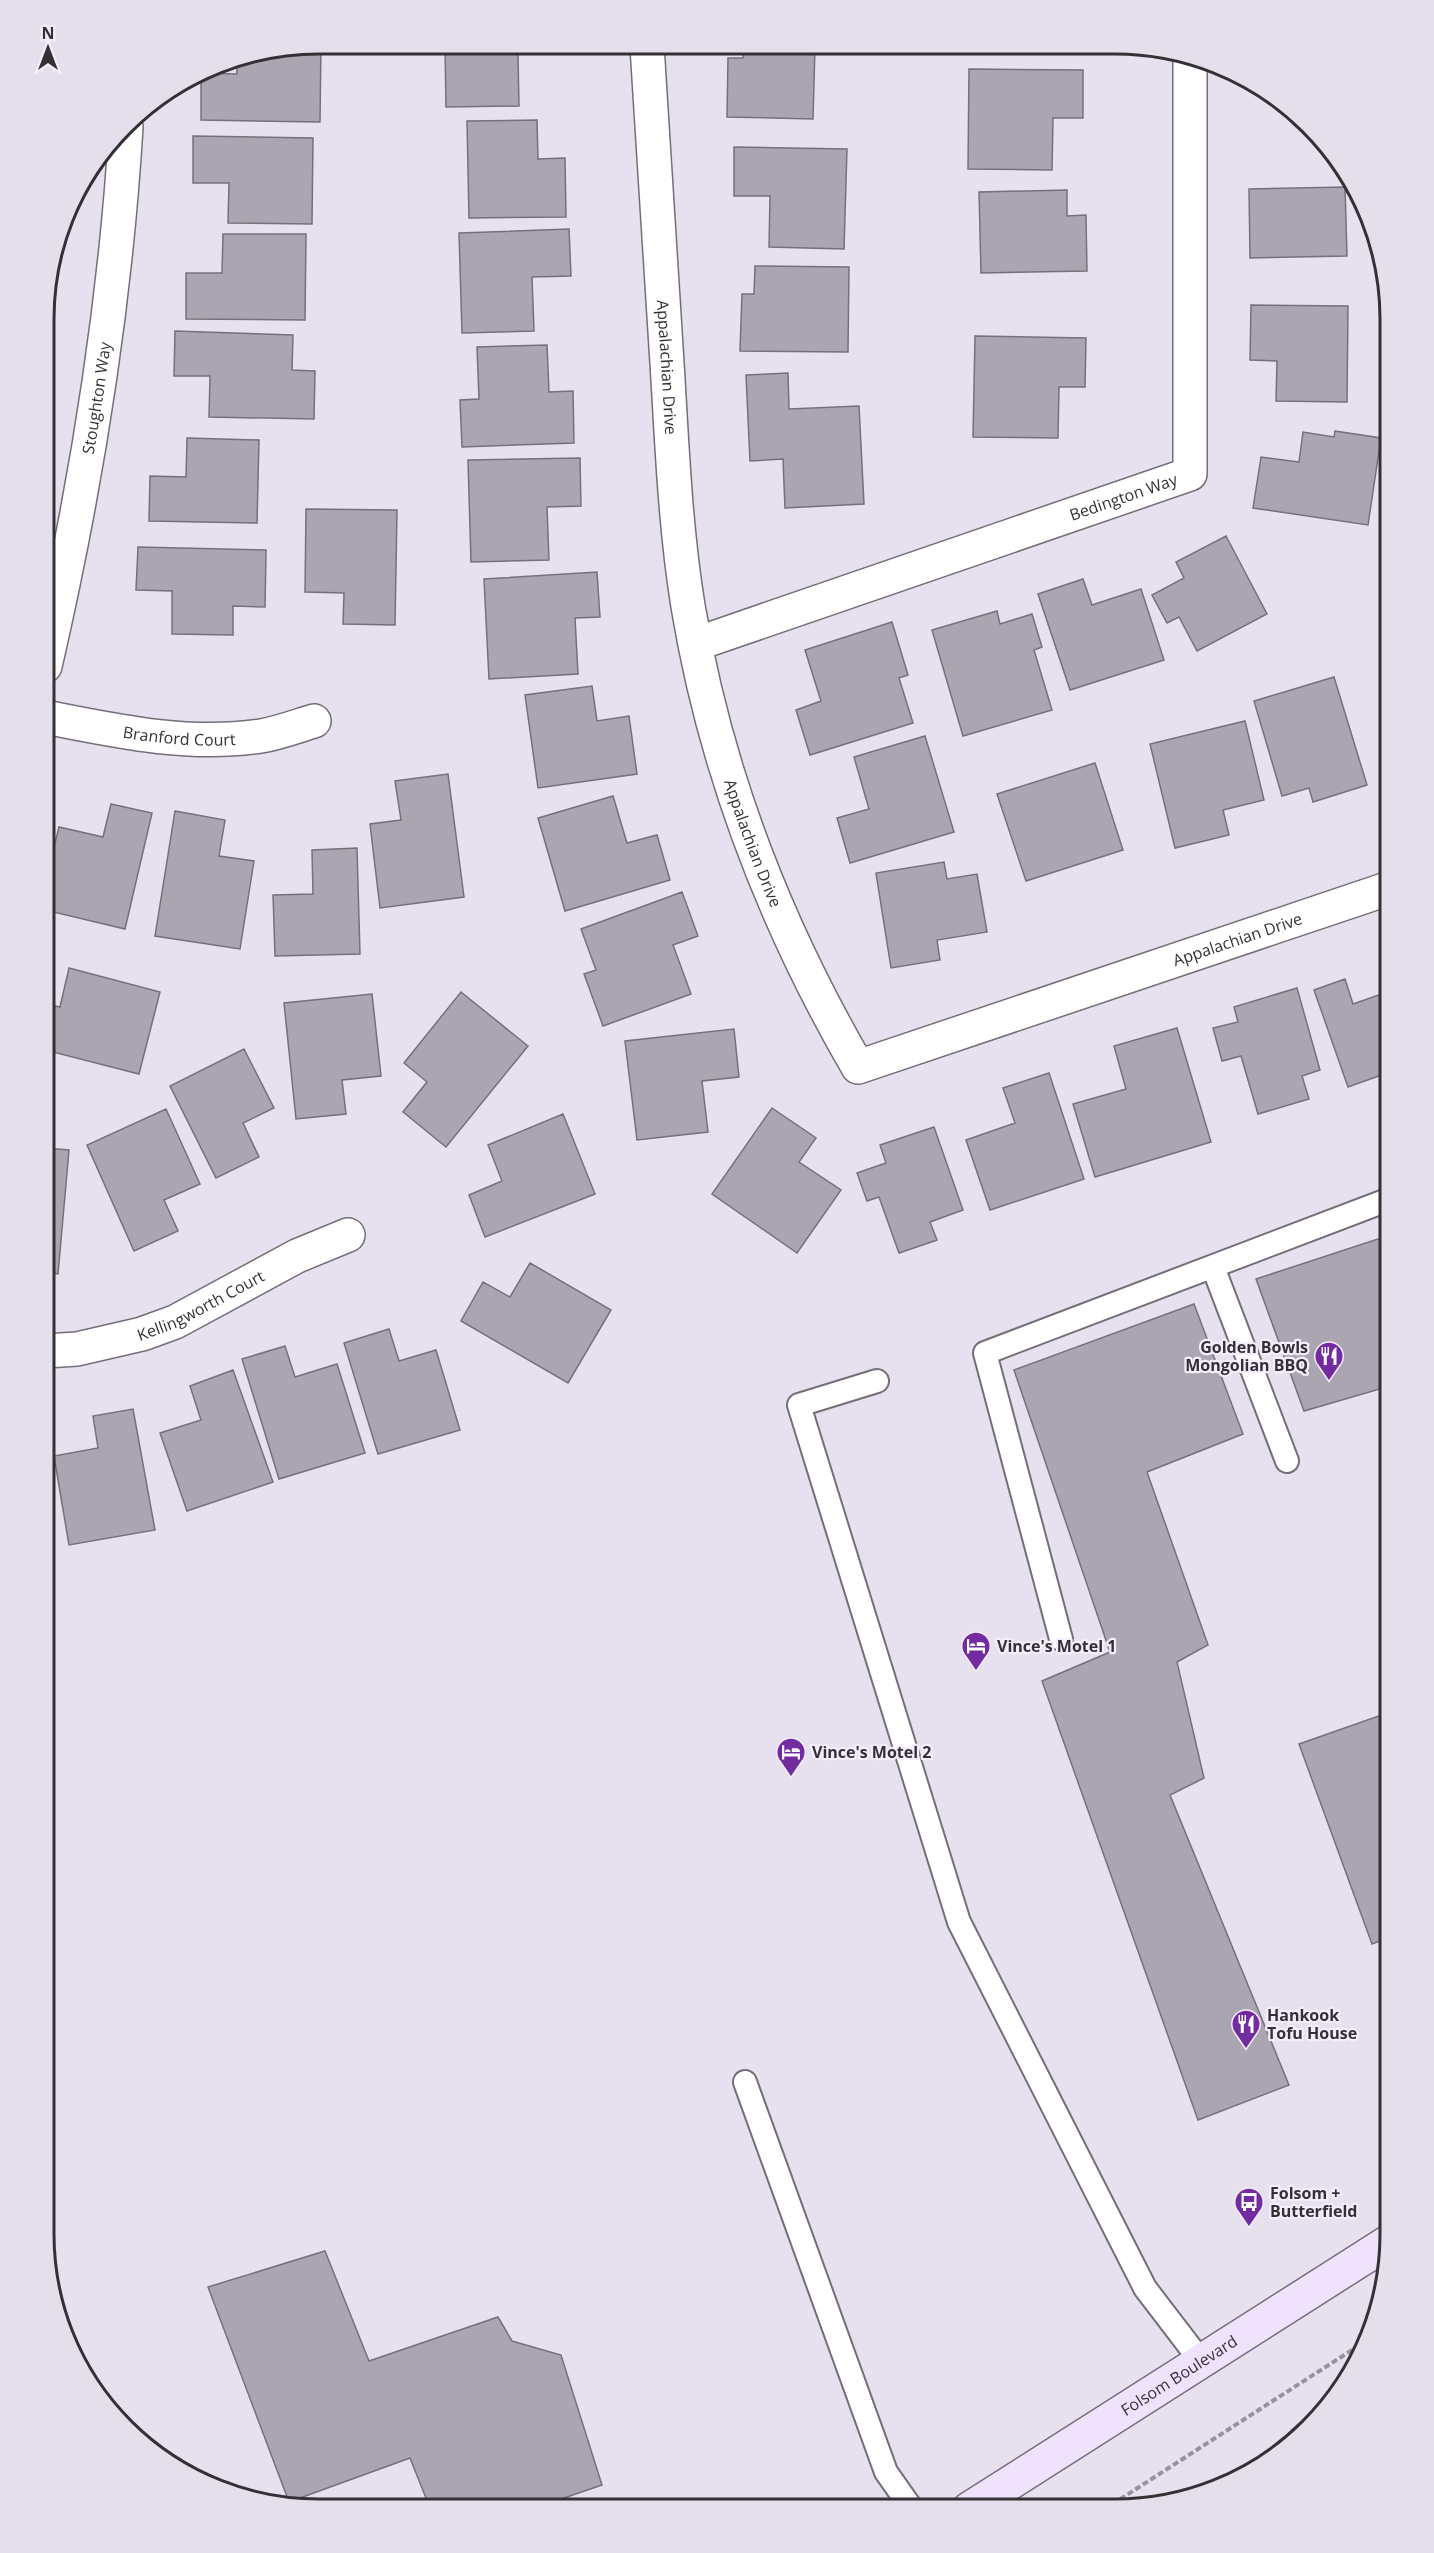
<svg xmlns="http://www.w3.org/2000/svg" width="1434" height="2553" font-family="'Open Sans',sans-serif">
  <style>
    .building { fill: #aba4b1; stroke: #76707c; stroke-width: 1.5 }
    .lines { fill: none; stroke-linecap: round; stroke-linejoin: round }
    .lane-casing { stroke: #746e79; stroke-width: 26 }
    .street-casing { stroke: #746e79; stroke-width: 36 }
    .secondary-casing { stroke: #746e79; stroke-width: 36 }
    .path { stroke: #97929c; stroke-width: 4; stroke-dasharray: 6 3; stroke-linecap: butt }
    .lane { stroke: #fff; stroke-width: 22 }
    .street { stroke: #fff; stroke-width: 33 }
    .secondary { stroke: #f0e2fd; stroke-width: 33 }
    .labels { text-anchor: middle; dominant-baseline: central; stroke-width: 4.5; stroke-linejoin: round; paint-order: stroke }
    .street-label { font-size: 16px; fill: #333136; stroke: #f4edfb }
    .poi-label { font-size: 16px; font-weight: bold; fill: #333136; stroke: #f4edfb; text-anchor: start }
    .rim { fill: none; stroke: #333136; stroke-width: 3 }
  </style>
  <rect width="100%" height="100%" fill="#e7e0ee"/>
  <!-- building -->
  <path class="building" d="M321,44L320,122L201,120V73L237,74V60Z
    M445,44L554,45V52L518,53L519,106L446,107Z
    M744,46L815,47L813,119L727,117L728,58H743Z
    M969,69L1083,70V118H1053L1052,170L968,169Z
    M537,120L538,159L565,158L566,217L469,218L467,121Z
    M193,136L313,138L312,224L228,223L229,183H193Z
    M734,147L847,149L844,249L769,247L770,196H734Z
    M1345,187L1347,256L1250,258L1249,189Z
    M1067,190V216L1086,215L1087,271L981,273L979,192Z
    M569,229L571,276L532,277L534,331L462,333L459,233Z
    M223,234H306L305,320L186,319V273H222Z
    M755,266L849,267L848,352L740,351L742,294H754Z
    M1251,305L1348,306L1347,402L1276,401L1277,361L1250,360Z
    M175,331L293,335L292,370L315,371L314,419L209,417L210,376H174Z
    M975,336L1086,338L1085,387H1059L1058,438L973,437Z
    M547,345L549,392L573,391L574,443L462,447L460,400L479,399L477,347Z
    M788,373L789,409L859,406L864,504L785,508L783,459L750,461L746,375Z
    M1335,431L1381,438L1368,525L1253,508L1261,457L1299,462L1303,432L1334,437Z
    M187,438L259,440L257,523L149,521L150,476L186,477Z
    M580,458L581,506L547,507L549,560L471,562L468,460Z
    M306,509L397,510L395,625L343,624L344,593L305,592Z
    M1226,536L1267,614L1197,651L1179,617L1167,623L1152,595L1184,578L1176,562Z
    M138,547L266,550L265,607L233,606V635L172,634V591L136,590Z
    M597,572L600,617L575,618L578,674L489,679L484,579Z
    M1083,579L1092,605L1141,589L1164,660L1070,690L1038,594Z
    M997,611L1000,624L1032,614L1042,647L1034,650L1052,710L963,736L932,630Z
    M892,622L908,675L899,678L913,723L810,755L796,710L821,701L805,650Z
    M1334,677L1367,785L1313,802L1309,788L1282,796L1254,701Z
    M592,686L597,721L629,716L637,774L538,788L525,695Z
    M1245,721L1264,800L1223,810L1229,835L1175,848L1150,744Z
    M925,736L954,832L850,863L837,818L869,809L854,757Z
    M1095,763L1123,850L1026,881L997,794Z
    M448,774L464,897L380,908L370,824L401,820L395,781Z
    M613,796L627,843L657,835L670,880L565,911L538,818Z
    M111,804L152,813L125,929L45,910V884L59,827L103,837Z
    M175,811L225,820L219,856L254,861L240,949L155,936Z
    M357,848L360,954L275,956L273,895L313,894L312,850Z
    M944,862L947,879L977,874L987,932L937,940L940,960L891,968L876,873Z
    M682,892L698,936L673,945L691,994L603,1026L584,974L596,970L581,929Z
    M69,968L160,992L139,1074L45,1050V1004L60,1007Z
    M1345,979L1353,1004L1390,991V1072L1348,1087L1314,990Z
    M1297,988L1320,1070L1302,1076L1309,1099L1258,1114L1241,1056L1222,1061L1213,1028L1238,1022L1234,1007Z
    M461,992L528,1046L446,1147L403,1112L427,1082L404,1063Z
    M372,994L381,1076L342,1080L346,1114L296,1119L284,1003Z
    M1177,1028L1211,1142L1095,1177L1073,1104L1126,1089L1114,1046Z
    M734,1029L739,1077L702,1081L708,1132L637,1140L625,1041Z
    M244,1049L274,1108L243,1123L259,1157L216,1178L170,1086Z
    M1049,1073L1084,1179L990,1210L966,1140L1015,1123L1003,1088Z
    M772,1108L816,1138L799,1162L841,1190L797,1253L712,1194Z
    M166,1109L200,1184L164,1200L178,1231L134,1251L87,1145Z
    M563,1114L595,1194L485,1237L469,1195L502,1181L488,1145Z
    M934,1127L963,1210L930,1222L937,1240L899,1253L879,1197L867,1201L857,1173L886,1163L880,1145Z
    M45,1148L69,1150L58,1274L45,1272Z
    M1390,1235V1386L1304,1411L1256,1279Z
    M530,1263L611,1310L568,1383L461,1321L483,1282L510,1297Z
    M1194,1304L1243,1434L1147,1472L1208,1645L1177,1662L1204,1778L1170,1795L1289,2085L1198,2120L1042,1681L1110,1652L1014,1370Z
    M389,1329L399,1361L436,1350L460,1430L378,1454L344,1343Z
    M285,1346L295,1377L337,1364L365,1453L279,1479L242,1359Z
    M233,1370L273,1482L187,1511L160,1433L201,1420L190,1386Z
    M133,1409L155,1530L69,1545L54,1456L98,1448L93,1416Z
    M1390,1712V1937L1372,1944L1299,1744Z
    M325,2251L369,2361L498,2317L512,2341L561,2355L602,2485L535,2508H430L410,2458L289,2502L208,2287Z"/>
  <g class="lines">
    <!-- lane casing -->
    <g class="lane-casing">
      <path id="lane" d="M1213,1267L1287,1461
        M877,1381L799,1405L959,1922L1145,2288L1200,2360
        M1061,1639L985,1353L1390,1199
        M745,2082L886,2472L912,2509"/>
    </g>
    <!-- street casing -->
    <g class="street-casing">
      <g id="street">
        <path id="s1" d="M647,46C653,151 660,257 667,363C672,444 675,526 688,606C715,769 775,924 858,1067L1390,888"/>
        <path id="s2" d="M696,644L1190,474V56"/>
        <path id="s3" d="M45,666C86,488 115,309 126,127"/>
        <path id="s4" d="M45,717C116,731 189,747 261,736C279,733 297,726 314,721"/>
        <path id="s5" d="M45,1351L77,1349L142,1334L175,1322L297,1256L348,1235"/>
      </g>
    </g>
    <!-- secondary casing -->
    <g class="secondary-casing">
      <g id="secondary">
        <path id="s6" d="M969,2509L1390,2241"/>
      </g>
    </g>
    <!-- path -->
    <path class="path" d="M1105,2509L1369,2339"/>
    <!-- lane -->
    <use href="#lane" class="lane"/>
    <!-- street -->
    <use href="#street" class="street"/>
    <!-- secondary -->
    <use href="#secondary" class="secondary"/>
  </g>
  <!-- icons -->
  <defs>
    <g id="restaurant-pin" transform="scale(1.5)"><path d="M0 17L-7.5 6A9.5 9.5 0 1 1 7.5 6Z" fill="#722ca0" stroke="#f4edfb"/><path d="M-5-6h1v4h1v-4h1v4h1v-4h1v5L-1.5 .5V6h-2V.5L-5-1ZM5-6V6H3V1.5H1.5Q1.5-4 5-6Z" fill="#fff"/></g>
    <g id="hotel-pin" transform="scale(1.5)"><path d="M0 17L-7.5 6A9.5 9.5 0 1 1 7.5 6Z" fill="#722ca0" stroke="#f4edfb"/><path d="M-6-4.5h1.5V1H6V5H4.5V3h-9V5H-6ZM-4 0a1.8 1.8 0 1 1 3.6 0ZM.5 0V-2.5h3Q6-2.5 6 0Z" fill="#fff"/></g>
    <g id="bus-pin" transform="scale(1.5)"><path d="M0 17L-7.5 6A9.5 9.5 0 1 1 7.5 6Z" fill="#722ca0" stroke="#f4edfb"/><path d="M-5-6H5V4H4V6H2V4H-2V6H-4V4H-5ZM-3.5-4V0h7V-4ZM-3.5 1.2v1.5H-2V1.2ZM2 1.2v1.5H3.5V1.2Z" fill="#fff"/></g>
  </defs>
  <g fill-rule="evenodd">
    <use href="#restaurant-pin" x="1329" y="1356"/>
    <use href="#hotel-pin" x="976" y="1646"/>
    <use href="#hotel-pin" x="791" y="1752"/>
    <use href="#restaurant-pin" x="1246" y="2024"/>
    <use href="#bus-pin" x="1249" y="2202"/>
  </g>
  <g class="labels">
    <!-- street labels -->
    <g class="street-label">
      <text stroke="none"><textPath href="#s1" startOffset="322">Appalachian Drive</textPath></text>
      <text stroke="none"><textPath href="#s3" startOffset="273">Stoughton Way</textPath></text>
      <text stroke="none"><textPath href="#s2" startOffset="452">Bedington Way</textPath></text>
      <text stroke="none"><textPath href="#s4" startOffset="136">Branford Court</textPath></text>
      <text stroke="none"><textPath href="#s1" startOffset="808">Appalachian Drive</textPath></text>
      <text stroke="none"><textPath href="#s1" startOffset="1456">Appalachian Drive</textPath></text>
      <text stroke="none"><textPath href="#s5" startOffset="164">Kellingworth Court</textPath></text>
      <text stroke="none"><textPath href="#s6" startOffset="249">Folsom Boulevard</textPath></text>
    </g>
    <!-- poi labels -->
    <g class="poi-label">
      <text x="1308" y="1347" text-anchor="end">Golden Bowls<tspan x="1308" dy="18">Mongolian BBQ</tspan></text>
      <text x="997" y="1646">Vince's Motel 1</text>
      <text x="812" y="1752">Vince's Motel 2</text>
      <text x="1267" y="2015">Hankook<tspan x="1267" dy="18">Tofu House</tspan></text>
      <text x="1270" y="2193">Folsom +<tspan x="1270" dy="18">Butterfield</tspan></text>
    </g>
  </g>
  <!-- crop -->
  <path d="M0 0H1434V2553H0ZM319 54H1115A265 265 0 0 1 1380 319V2234A265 265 0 0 1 1115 2499H319A265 265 0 0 1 54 2234V319A265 265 0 0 1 319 54Z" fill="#e5deeb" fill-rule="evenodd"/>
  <path class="rim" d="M319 54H1115A265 265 0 0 1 1380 319V2234A265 265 0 0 1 1115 2499H319A265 265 0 0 1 54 2234V319A265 265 0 0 1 319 54Z"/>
  <!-- north arrow -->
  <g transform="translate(48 48)" stroke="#f4edfb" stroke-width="4.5" paint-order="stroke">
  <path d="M0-4.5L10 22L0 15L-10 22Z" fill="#333136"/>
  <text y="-9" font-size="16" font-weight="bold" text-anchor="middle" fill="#333136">N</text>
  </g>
</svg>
